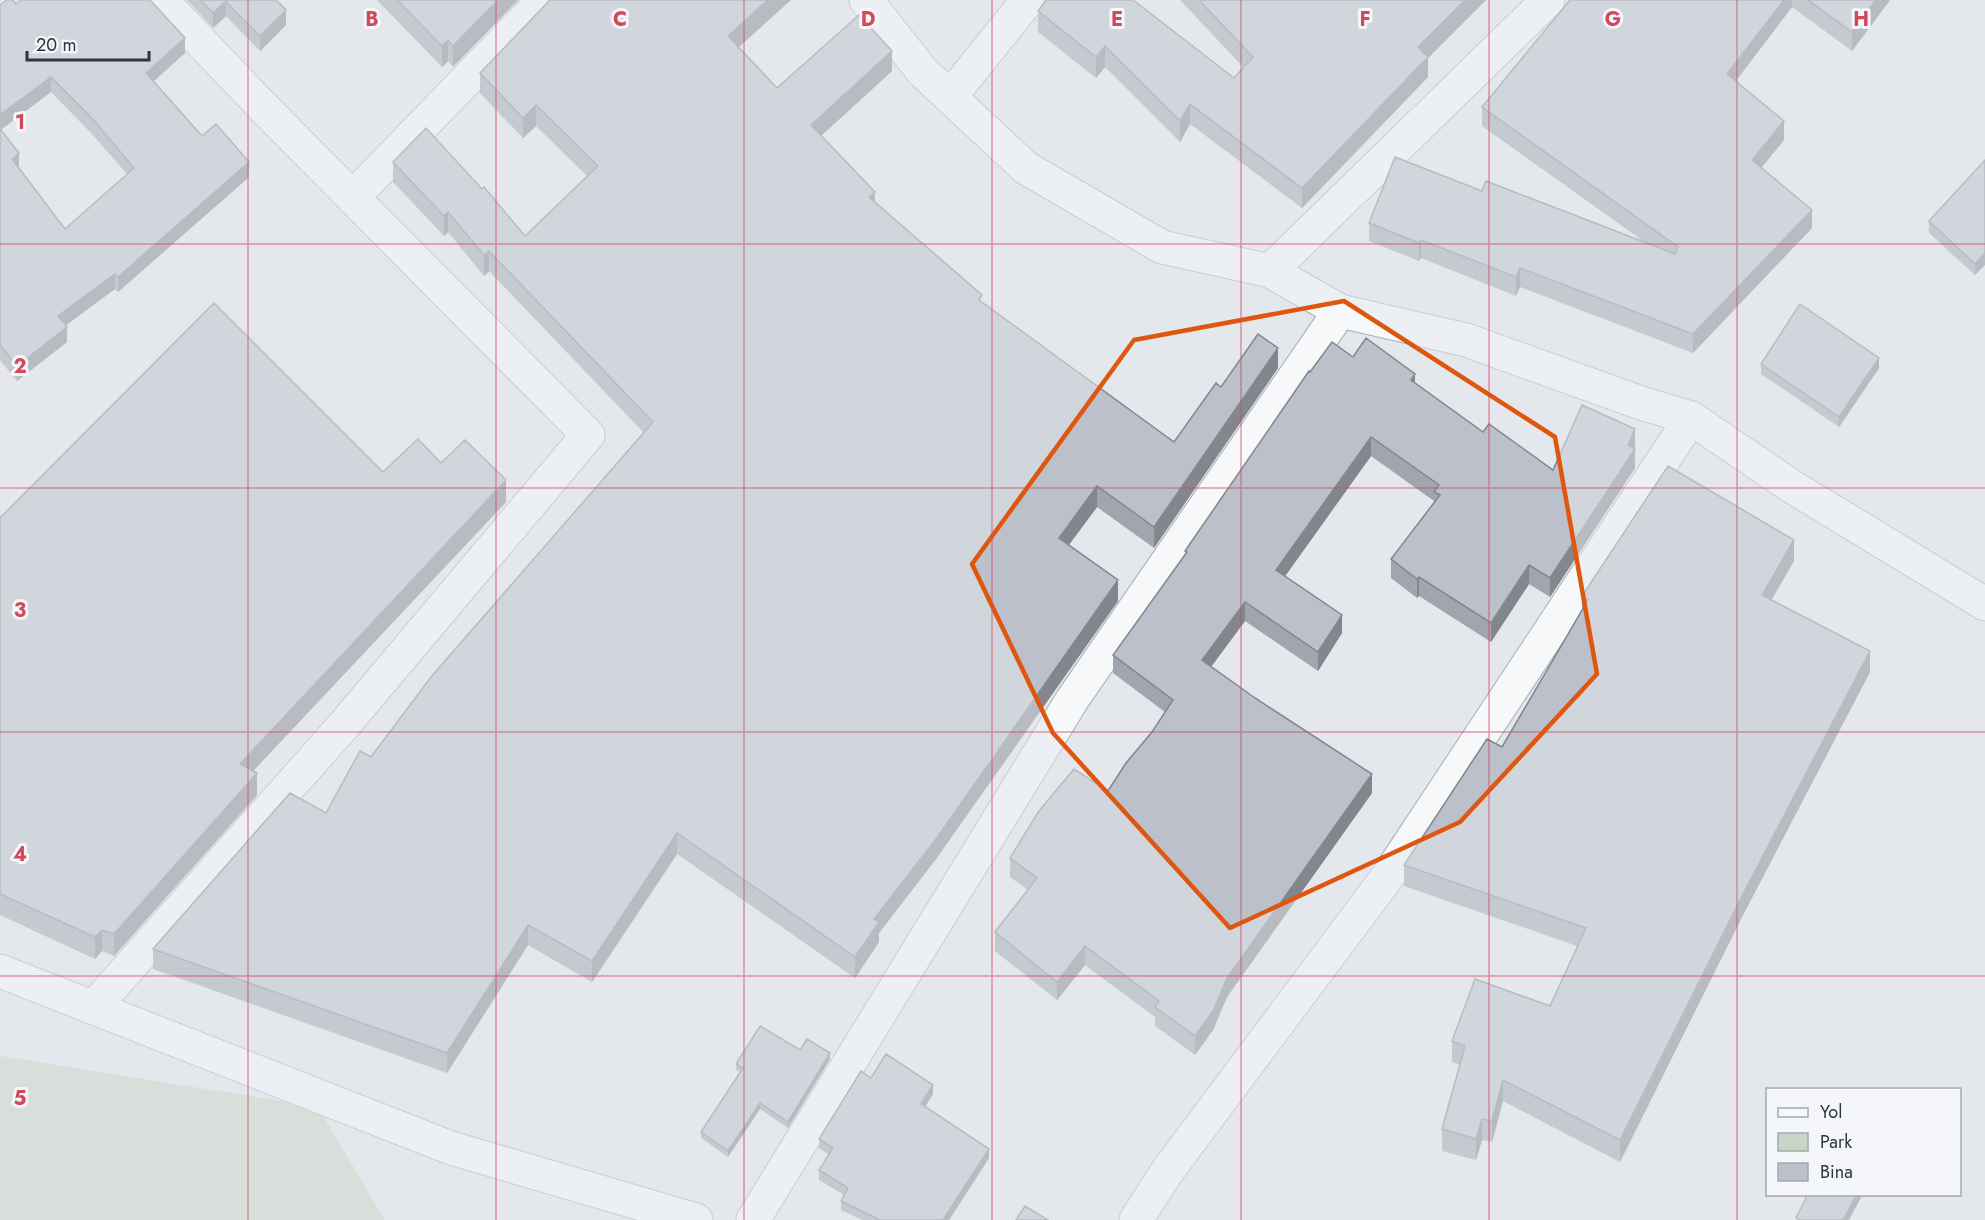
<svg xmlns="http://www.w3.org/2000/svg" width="1985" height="1220" font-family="Jost,sans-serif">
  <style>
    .green { fill: #c9d6c5 }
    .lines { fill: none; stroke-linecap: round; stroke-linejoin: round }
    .minor-casing { stroke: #a9aeb7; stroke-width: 35 }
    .tertiary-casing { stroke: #a9aeb7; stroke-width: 35 }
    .minor { stroke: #f7f8fa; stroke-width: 33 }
    .tertiary { stroke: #f7f8fa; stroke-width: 33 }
    .wall { fill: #a1a5ae; fill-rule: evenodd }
    .shaded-wall { fill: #83868d }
    .building { fill: #bbc0ca; stroke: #83868d; stroke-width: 1.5 }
    .marked { fill: none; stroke: #df570f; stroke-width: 4.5; stroke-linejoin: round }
    .grid { fill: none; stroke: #d1495b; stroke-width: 1.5; stroke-opacity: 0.55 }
    .grid-label { font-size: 20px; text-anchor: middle; font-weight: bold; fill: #d1495b; stroke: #f4f6f9; stroke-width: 6; stroke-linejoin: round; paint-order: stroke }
  </style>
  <rect width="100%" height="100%" fill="#e4e7ec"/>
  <!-- green -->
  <path class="green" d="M0,1056L318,1107L385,1220H0Z"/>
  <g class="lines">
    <!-- minor casing -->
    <g class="minor-casing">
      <path id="minor" d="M950,97L1028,0
        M353,197L544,0
        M1270,271L1548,0
        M0,971L451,1148L696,1220
        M93,1008L344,725L588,435L260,104L161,0
        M753,1220L1072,700L1340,311
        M1136,1220L1166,1173L1388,876L1691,418"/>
    </g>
    <!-- tertiary casing -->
    <g class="tertiary-casing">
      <path id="tertiary" d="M866,0L923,72L1026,168L1162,247L1270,271L1340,311L1466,340L1641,403L1691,418L1791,486L1985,604"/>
    </g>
    <!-- minor -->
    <use href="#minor" class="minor"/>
    <!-- tertiary -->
    <use href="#tertiary" class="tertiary"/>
  </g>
  <!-- wall -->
  <path class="wall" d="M187,0H276L286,25L260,51L226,16L213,28Z
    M377,0H518L453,67L448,61L442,67Z
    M1180,0H1486L1428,58V77L1302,208L1190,124L1180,142L1105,67L1096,78L1038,32V11L1234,78L1243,67Z
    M1570,0H1890L1852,51L1792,7L1736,81L1784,140L1761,168L1812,228L1693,353L1520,287L1516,296L1421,258L1419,261L1369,241V223L1482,191L1646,243L1482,126V107Z
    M16,4L185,53L154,81L202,136L249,177L118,292L115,289L66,325L67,342L17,381L0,360V5ZM51,92L91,133L127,174L65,229L19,168L1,130Z
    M738,47L777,88L892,71L821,136L875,202L982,302L1174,442L1221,387L1278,368L1154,548L1097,507L1069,545L1118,601L936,859L879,933V942L855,978L677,854L592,982L528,945L447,1073L153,969V949L326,813L644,433L489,271L484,276L448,232L444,236L393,182V162L525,236L587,176L536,126L523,138L480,93V73Z
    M1985,160L1975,275L1929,233V221Z
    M1353,357L1415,383L1483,432L1553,470L1635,448V468L1550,597L1529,584L1491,642L1419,596L1417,598L1391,578V559L1434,502V501L1371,456L1285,576L1342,633L1318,671L1245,621L1211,667L1372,793L1227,997L1213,1030L1195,1055L1155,1026V1017L1085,965L1057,1000L995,951V932L1028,890L1010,877V858L1108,791L1152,732L1165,712L1113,673V655L1185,555V551L1310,372Z
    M1761,364L1879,368L1839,427L1761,374Z
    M441,463L506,502L253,771L257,795L114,956L102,951L95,959L0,915V516L383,472Z
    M1794,561L1771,600L1870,672L1743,915L1620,1162L1503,1101L1492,1142L1482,1140L1476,1160L1442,1151V1129L1460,1065L1452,1062V1041L1550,1006L1577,946L1404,886V865L1502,747L1582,611V596Z
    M800,1050L830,1059L788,1128L760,1109L728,1157L701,1138V1132L740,1072L736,1070V1064Z
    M871,1078L933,1094L925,1107L989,1158L949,1220H862L841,1210V1201L844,1195L819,1180V1170L829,1155L819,1148V1139Z"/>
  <!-- shaded-wall -->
  <path class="shaded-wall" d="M227,0L226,2V16L213,28V13Z
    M498,0H518L453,67V46Z
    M768,0H791L728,57V36Z
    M1465,0H1486L1428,58V77L1302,208V188L1418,47Z
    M1784,0H1792V7L1727,92V74Z
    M1876,0H1890L1852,51V32Z
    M286,10V25L260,51V36Z
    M185,38V53L146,88V73Z
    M448,40V61L442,67V46Z
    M1105,46V67L1096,78V57Z
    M892,51V71L811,145V125Z
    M51,77V92L0,130V115Z
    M1190,104V124L1180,142V121Z
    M536,105V126L523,138V118Z
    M1784,121V140L1752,179V160Z
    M19,153V168L12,159Z
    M249,162V177L118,292V277Z
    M875,192V213L869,197Z
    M1812,210V228L1693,353V334Z
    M448,212V232L444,236V216Z
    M1421,240V258L1419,261V243Z
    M489,251V271L484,276V255Z
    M1985,253V265L1975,275V264Z
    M1520,268V287L1516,296V277Z
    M115,274V289L58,331V316Z
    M67,327V342L17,381V366Z
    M1278,348V368L1154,548V527Z
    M1879,358V368L1839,427V417Z
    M1415,374V392L1411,380Z
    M1635,429V448L1634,452L1635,449V468L1550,597V578L1628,445Z
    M1371,437V456L1276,589V570Z
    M506,480V502L240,785V764Z
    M1097,486V507L1059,558V538Z
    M1794,540V561L1762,616V595Z
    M1529,565V584L1491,642V623Z
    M1419,577V596L1417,598V579Z
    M1118,580V601L936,859L879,933V942L855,978V957L874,919Z
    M1245,602V621L1202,679V660Z
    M1342,615V633L1318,671V652Z
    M1870,651V672L1743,915L1620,1162V1140L1743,894Z
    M257,773V795L114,956V934Z
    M1372,774V793L1227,997L1213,1030L1195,1055V1036L1227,978Z
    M677,833V854L592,982V961Z
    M528,925V945L447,1073V1053Z
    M102,930V951L95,959V937Z
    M1085,946V965L1057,1000V982Z
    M830,1053V1059L788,1128V1122Z
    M1503,1080V1101L1492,1142V1121Z
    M933,1085V1094L921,1113V1104Z
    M760,1103V1109L728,1157V1151Z
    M1482,1119V1140L1476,1160V1139Z
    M989,1149V1158L949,1220H943Z
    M1857,1194H1863L1849,1220H1843Z"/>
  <!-- building -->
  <path class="building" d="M7,0H13L16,4L21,0H150L185,38L146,73L202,136L216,124L249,162L118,277L115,274L58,316L67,327L17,366L0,345V129L19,153L12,159L65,229L134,168L91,117L51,77L0,115V5Z
    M201,0H227L213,13Z
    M228,0H276L286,10L260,36L226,2Z
    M397,0H498L453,46L448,40L442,46Z
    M550,0H768L728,36L777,88L859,15L892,51L811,125L875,192L869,197L982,295L979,300L1174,442L1216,383L1221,387L1258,334L1278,348L1154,527L1097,486L1059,538L1118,580L936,839L874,919L879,922L855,957L677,833L592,961L528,925L447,1053L153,949L290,793L326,813L360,751L371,757L431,677L653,422L489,251L484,255L448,212L444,216L393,162L426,128L482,189L484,187L525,236L598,166L536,105L523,118L480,73Z
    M1046,0H1133L1234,78L1253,57L1199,0H1465L1418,47L1428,57L1302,188L1190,104L1180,121L1105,46L1096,57L1038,11Z
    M1570,0H1784L1727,74L1784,121L1752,160L1812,210L1693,334L1520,268L1516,277L1421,240L1419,243L1369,223L1395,157L1482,191L1486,181L1675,254L1678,247L1482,107Z
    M1808,0H1876L1852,32Z
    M1985,160V253L1975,264L1929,221Z
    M214,303L383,472L418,439L441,463L465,440L506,480L240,764L257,773L114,934L102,930L95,937L0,894V516L1,517Z
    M1800,304L1879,358L1839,417L1761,364Z
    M1366,338L1415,374L1411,380L1483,432L1489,424L1553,470L1582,405L1635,429L1628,445L1635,449L1550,578L1529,565L1491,623L1419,577L1417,579L1391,559L1440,495L1434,492L1439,485L1371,437L1276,570L1342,615L1318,652L1245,602L1202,660L1255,698L1372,774L1227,978L1213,1011L1195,1036L1155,1007L1159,1001L1085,946L1057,982L995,932L1037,878L1010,858L1039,811L1074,769L1108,791L1126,763L1152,732L1173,700L1113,655L1187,552L1185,551L1309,371L1310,372L1332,342L1353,357Z
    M1668,466L1794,540L1762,595L1870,651L1743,894L1620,1140L1503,1080L1492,1121L1482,1119L1476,1139L1442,1129L1465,1046L1452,1041L1475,979L1550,1006L1586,928L1404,865L1487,739L1502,747L1588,600L1582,596Z
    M760,1026L800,1050L807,1039L830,1053L788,1122L760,1103L728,1151L701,1132L743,1068L736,1064Z
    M886,1054L933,1085L921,1104L989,1149L943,1220H880L841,1201L848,1188L819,1170L833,1148L819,1139L861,1071L871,1078Z
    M1808,1194H1857L1843,1220H1800L1796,1218Z
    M1025,1206L1048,1220H1016Z"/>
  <!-- marked area -->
  <path d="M0 0H1985V1220H0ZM1344,301L1555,437L1597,674L1460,822L1230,928L1053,733L972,564L1134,340Z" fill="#e4e7ec" fill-opacity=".55" fill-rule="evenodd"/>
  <path class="marked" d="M1344,301L1555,437L1597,674L1460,822L1230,928L1053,733L972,564L1134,340Z"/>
  <!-- grid -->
  <path class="grid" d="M248,0V1220M496,0V1220M744,0V1220M992,0V1220M1241,0V1220M1489,0V1220M1737,0V1220M0,244H1985M0,488H1985M0,732H1985M0,976H1985"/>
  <g class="grid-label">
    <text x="372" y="26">B</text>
    <text x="620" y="26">C</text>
    <text x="868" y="26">D</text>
    <text x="1117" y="26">E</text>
    <text x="1365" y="26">F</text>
    <text x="1613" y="26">G</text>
    <text x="1861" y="26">H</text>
    <text x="20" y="129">1</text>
    <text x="20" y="373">2</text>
    <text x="20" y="617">3</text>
    <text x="20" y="861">4</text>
    <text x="20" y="1105">5</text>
  </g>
  <!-- legend -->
  <rect x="1766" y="1088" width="195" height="108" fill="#f4f6f9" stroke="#a4a8b1" stroke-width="1.5"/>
  <rect x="1778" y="1108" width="30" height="9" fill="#f7f8fa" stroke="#a4a8b1" stroke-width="1.5"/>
  <text x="1820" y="1118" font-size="18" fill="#2b3445">Yol</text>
  <rect x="1778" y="1133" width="30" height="18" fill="#c9d6c5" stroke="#a4a8b1" stroke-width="1.5"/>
  <text x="1820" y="1148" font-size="18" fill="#2b3445">Park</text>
  <rect x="1778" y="1163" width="30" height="18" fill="#bbc0ca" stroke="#a4a8b1" stroke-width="1.5"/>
  <text x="1820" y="1178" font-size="18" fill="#2b3445">Bina</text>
  <!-- scale -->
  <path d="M27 51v9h122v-9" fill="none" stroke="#2b3445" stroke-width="3"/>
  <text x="36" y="51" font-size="18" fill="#2b3445" stroke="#f4f6f9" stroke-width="4.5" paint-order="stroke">20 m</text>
</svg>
